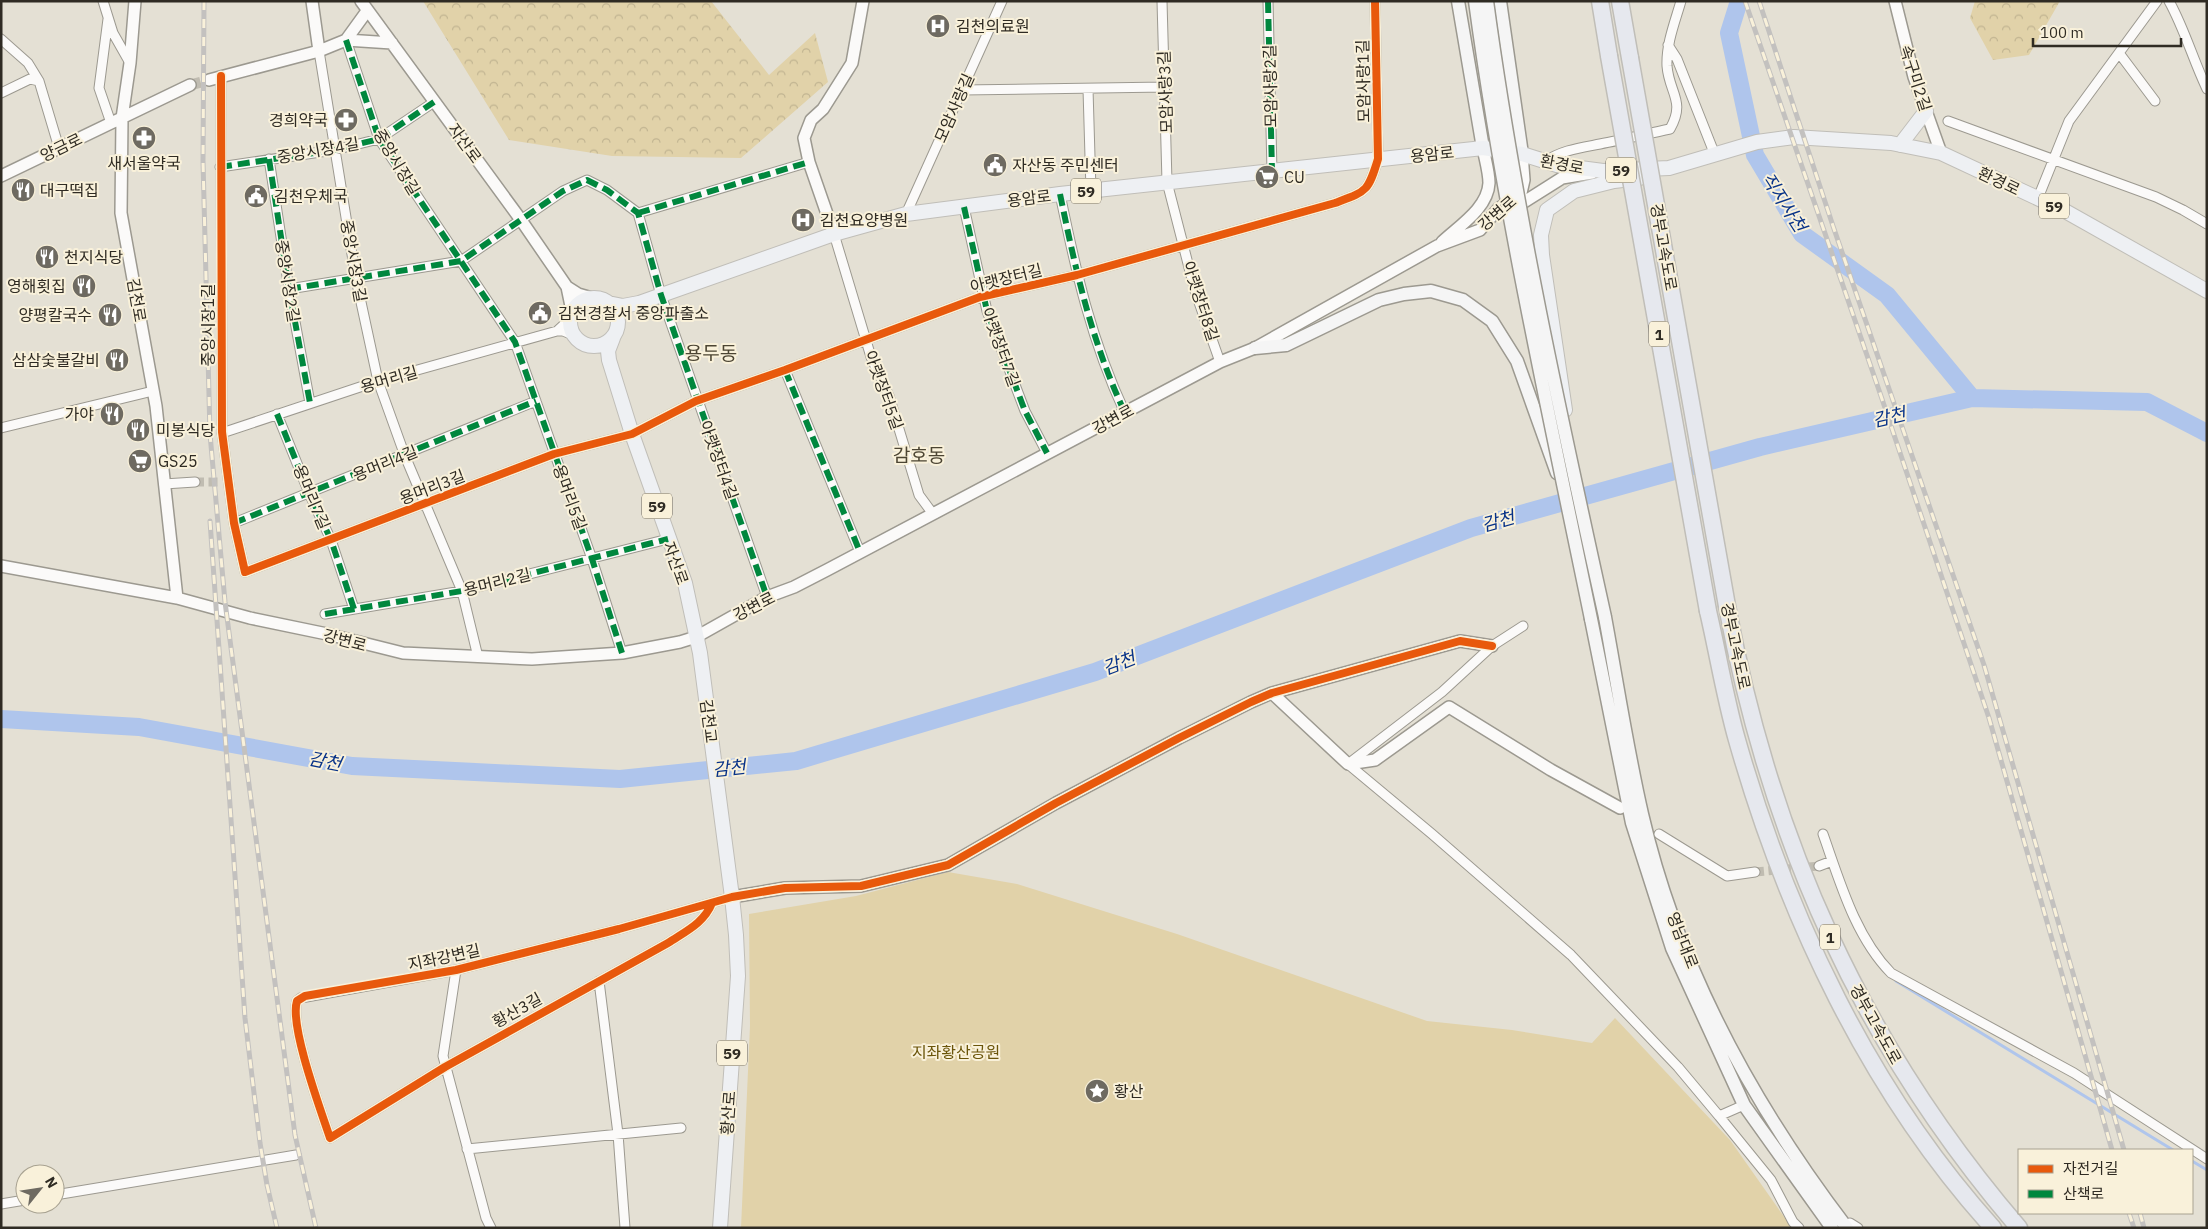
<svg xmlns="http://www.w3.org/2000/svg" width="2208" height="1229" font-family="'IBM Plex Sans','Noto Sans KR',sans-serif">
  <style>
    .forest { fill: url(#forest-crowns) }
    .park { fill: #e1d2a9 }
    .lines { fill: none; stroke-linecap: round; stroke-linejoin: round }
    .stream { stroke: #afc5ec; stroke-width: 3 }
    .river { stroke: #afc5ec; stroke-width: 18 }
    .minor-tunnel { stroke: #c0bcb1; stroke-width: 9; stroke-dasharray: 9 4.5; stroke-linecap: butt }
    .tertiary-tunnel { stroke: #c0bcb1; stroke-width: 11; stroke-dasharray: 11 5.5; stroke-linecap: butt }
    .minor-casing { stroke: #9c9990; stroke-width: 11 }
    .tertiary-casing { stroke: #9c9990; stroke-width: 14 }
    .secondary-casing { stroke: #9c9990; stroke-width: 15 }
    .primary-casing { stroke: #c0beb8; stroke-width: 16 }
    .motorway-casing { stroke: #c0beb8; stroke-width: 19 }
    .minor { stroke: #fbfaf9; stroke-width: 9 }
    .tertiary { stroke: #fbfaf9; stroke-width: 11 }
    .secondary { stroke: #f5f5f5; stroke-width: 12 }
    .primary { stroke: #eef0f3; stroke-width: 14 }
    .motorway { stroke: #e6e8ee; stroke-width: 16 }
    .rail-casing { stroke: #c3c1bf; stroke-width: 5 }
    .rail { stroke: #f9f1da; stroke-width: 3; stroke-dasharray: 9; stroke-linecap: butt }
    .secondary-bridge-casing { stroke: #9c9990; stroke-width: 15; stroke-linecap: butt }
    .motorway-bridge-casing { stroke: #c0beb8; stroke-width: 19; stroke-linecap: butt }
    .secondary-bridge { stroke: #f5f5f5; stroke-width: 12 }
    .motorway-bridge { stroke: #e6e8ee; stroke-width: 16 }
    .quiet { stroke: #00873e; stroke-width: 6; stroke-dasharray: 12 6; stroke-linecap: butt }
    .cycleway-casing { stroke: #f9f1da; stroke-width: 11 }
    .cycleway { stroke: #e8590c; stroke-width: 8 }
    .labels { text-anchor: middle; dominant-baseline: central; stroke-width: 4; stroke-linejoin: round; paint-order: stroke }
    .shield { fill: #f9f1da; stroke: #6c665a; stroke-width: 1 }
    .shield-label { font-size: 15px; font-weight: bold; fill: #2f2b23 }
    .poi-label { font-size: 16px; fill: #2f2b23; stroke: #f9f1da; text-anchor: start }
    .street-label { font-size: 16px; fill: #2f2b23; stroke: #f9f1da }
    .park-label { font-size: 16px; fill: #6b550a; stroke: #f9f1da }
    .water-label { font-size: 18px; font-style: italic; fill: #073288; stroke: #f9f1da }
    .quarter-label { font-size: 19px; fill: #4c4533; stroke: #f9f1da }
  </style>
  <defs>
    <pattern id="forest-crowns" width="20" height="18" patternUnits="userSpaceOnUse" patternTransform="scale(1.25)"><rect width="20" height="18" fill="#e1d2a9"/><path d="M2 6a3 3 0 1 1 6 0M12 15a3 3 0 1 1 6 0" fill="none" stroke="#c1b491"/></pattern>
  </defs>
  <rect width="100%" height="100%" fill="#e4e0d4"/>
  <!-- forest -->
  <path class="forest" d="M423,1H711L769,75L815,33L828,82L741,158L612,156L509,140Z
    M1975,1H2060L2029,55L1993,60L1970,18Z"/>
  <!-- park -->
  <path class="park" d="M948,872L1017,884L1177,934L1427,1021L1512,1030L1592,1043L1615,1018L1730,1140L1792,1228H741L750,1026L749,914L856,896Z"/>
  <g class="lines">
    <!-- stream -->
    <path class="stream" d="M1896,981L2173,1150
      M2192,1161L2207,1170"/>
    <!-- river -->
    <path class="river" d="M1739,1L1729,33L1755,155L1802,234L1887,295L1972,398
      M1,719L139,727L352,766L620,779L796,761L1095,672L1471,528L1760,447L1972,398L2147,402L2207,433"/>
    <!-- minor-tunnel -->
    <path class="minor-tunnel" d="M195,482H221
      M1755,872L1819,866"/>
    <!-- tertiary-tunnel -->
    <path class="tertiary-tunnel" d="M190,85L209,80"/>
    <!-- minor casing -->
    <g class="minor-casing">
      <path id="minor" d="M103,1L113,33L130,63
        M1162,1L1167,182L1195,291L1220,362
        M1268,1L1272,172
        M2169,1C2185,30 2193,60 2207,89
        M108,19L99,88L111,123
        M1,39L28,63L39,81L59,148
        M346,40L379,139L515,342L592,559L622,653
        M1668,45L1677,59L1715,155
        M319,51L356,279L378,381L405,456L462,591L478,657
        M2119,53L2155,101
        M221,76L222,432L234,523L245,572L554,454L632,434L696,401L785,370L980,297L1077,275L1335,203C1367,191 1368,192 1378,159L1375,1
        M1088,89L1091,191
        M962,90L1165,87
        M1,93L30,79L39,81
        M1948,121L2156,197L2183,210L2207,224
        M269,159L289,289L310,403
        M1544,162C1562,150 1579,148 1600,144C1623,140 1646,134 1670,129C1686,101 1669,93 1667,66C1666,44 1675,22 1681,1
        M220,167L334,150L379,139L434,102
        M1060,194C1076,272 1091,340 1125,413
        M2038,198L2069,121L2157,1
        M964,207L987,311L1025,411L1047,453
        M638,213L809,162
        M906,214L1002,1
        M834,234L871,357L889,396L919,495L933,514
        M289,289L461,261L563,191L587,180L607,190L638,213L661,295L767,597
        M557,331H563L573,335
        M785,370L860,552
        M277,414L309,493L331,540L354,609
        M1,428L153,391
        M222,433L378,381L557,331L570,319
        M164,484L195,482
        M234,523L536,401
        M325,614L462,591L668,539
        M1523,626L1492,646L1442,692L1348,764L1432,834L1571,955L1678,1067L1719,1116L1744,1105
        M1659,834L1727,876L1755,872
        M1823,834C1840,882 1855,936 1891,973L2074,1073L2207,1159
        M1819,866L1832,861
        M712,903C704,923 686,931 668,943L445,1067L330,1138C321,1111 289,1025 297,1001L301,998L456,970L619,929L732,897
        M456,970L443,1056L486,1218L491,1228
        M599,981L618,1134L625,1228
        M1719,1116L1771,1180L1793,1222L1799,1228
        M467,1149L681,1128
        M55,1195L296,1155
        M1,1204L25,1200
        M1850,1223L1858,1228"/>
    </g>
    <!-- tertiary casing -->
    <g class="tertiary-casing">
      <path id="tertiary" d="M135,1L130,63L122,118L121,213L156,406L177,598
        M312,1L319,51
        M361,1L521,220L567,287L572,311
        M1895,1L1914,77L1941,153
        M346,40L367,11
        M209,80L319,51L346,40L392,43
        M1,176L190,85
        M1513,209L1562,178L1592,173
        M834,234L809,162L804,138L811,120L823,109L852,63L863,1
        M1442,242C1459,226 1488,208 1489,183C1489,172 1485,159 1483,148
        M567,287L578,294L592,298
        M1,566L177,598L250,618L327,634L403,653L532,659L622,653L680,642L696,637L767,597L794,587L827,570L1220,362L1255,348L1437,246L1480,230L1498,209L1521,193L1524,180L1522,154
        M1272,693L1348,764L1375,760L1449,707L1551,770L1620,808
        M732,897L785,888L861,886L948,865L1056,803L1179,738L1251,702L1272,693L1460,641L1492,646"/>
    </g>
    <!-- secondary casing -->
    <g class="secondary-casing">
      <path id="secondary" d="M1458,1L1483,148
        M1500,1L1522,154
        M1255,348L1286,345L1379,300L1404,294L1431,291L1463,300L1492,321L1517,361L1557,473
        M1605,617C1617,682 1627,749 1642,814C1677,966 1753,1105 1847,1228
        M1591,619L1632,823L1672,948L1744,1105L1832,1228"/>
    </g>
    <!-- primary casing -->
    <g class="primary-casing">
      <path id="primary" d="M1900,145L1926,111
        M570 322a24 24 0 1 1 48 0a24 24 0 1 1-48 0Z
        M608,303L623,306L639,303L834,234L906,214L1060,194L1483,148L1522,154L1557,165L1603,171L1669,168L1757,142L1794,137L1891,143L1941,153L2065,211L2207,291
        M613,338L608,351L609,360L632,434L685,583L700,653L732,897L736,935L738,976L720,1228
        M1565,410L1542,255L1541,235L1547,210L1574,191L1614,181L1640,178"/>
    </g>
    <!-- motorway casing -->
    <g class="motorway-casing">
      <path id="motorway" d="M1600,1L1609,56
        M1620,1L1630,58
        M1727,606C1771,842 1862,1045 2019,1228
        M1708,611C1718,654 1725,698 1737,740C1787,916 1869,1091 1993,1228"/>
    </g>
    <!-- minor -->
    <use href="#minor" class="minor"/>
    <!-- tertiary -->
    <use href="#tertiary" class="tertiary"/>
    <!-- secondary -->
    <use href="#secondary" class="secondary"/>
    <!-- primary -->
    <use href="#primary" class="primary"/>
    <!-- motorway -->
    <use href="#motorway" class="motorway"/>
    <!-- rail casing -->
    <g class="rail-casing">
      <path id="rail" d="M204,1L203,161L210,434L225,602L295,1135L316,1228
        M1745,1L1881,396L1989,718L2112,1150
        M1759,1L1833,226L1984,665L2124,1150
        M210,521L245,1018L260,1143L267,1185L277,1228
        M2129,1213L2134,1228
        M2140,1213L2144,1228"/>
    </g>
    <!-- rail -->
    <use href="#rail" class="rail"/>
    <!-- secondary-bridge casing -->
    <g class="secondary-bridge-casing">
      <path id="secondary-bridge" d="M1475,1C1503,209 1549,414 1591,619
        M1487,1C1515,208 1560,413 1605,617"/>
    </g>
    <!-- motorway-bridge casing -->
    <g class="motorway-bridge-casing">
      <path id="motorway-bridge" d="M1609,56L1708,611
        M1630,58L1727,606"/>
    </g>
    <!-- secondary-bridge -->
    <use href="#secondary-bridge" class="secondary-bridge"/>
    <!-- motorway-bridge -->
    <use href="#motorway-bridge" class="motorway-bridge"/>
    <!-- quiet -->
    <path class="quiet" d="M1268,1L1272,172
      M346,40L379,139L515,342L592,559L622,653
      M269,159L289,289L310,403
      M220,167L334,150L379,139L434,102
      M1060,194C1076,272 1091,340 1125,413
      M964,207L987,311L1025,411L1047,453
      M638,213L809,162
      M289,289L461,261L563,191L587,180L607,190L638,213L661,295L767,597
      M785,370L860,552
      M277,414L309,493L331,540L354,609
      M234,523L536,401
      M325,614L462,591L668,539"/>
    <!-- cycleway casing -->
    <g class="cycleway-casing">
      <path id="cycleway" d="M221,76L222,432L234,523L245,572L554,454L632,434L696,401L785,370L980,297L1077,275L1335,203C1367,191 1368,192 1378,159L1375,1
        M712,903C704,923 686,931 668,943L445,1067L330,1138C321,1111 289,1025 297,1001L305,996L456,970L619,929L732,897L785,888L861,886L948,865L1056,803L1179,738L1251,702L1272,693L1460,641L1492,646"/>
    </g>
    <!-- cycleway -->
    <use href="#cycleway" class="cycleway"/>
  </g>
  <!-- icons -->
  <defs>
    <g id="hospital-disc" transform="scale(1.25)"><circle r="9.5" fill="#6e6a61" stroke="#f9f1da"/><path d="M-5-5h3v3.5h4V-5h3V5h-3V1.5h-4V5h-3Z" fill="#fff"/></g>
    <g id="pharmacy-disc" transform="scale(1.25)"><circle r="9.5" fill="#6e6a61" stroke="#f9f1da"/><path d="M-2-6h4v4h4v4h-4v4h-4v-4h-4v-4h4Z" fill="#fff"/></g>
    <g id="civic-disc" transform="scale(1.25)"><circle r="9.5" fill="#6e6a61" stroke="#f9f1da"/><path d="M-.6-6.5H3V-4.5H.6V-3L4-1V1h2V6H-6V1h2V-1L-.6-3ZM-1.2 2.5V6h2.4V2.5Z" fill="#fff"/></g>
    <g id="supermarket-disc" transform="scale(1.25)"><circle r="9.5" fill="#6e6a61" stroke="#f9f1da"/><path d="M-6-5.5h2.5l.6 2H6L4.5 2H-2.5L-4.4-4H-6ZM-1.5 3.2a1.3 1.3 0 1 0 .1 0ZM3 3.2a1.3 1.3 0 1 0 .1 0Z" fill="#fff"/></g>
    <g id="restaurant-disc" transform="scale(1.25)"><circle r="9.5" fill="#6e6a61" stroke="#f9f1da"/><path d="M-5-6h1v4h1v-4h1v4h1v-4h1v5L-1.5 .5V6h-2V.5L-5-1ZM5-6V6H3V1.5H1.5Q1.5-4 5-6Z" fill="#fff"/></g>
    <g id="sight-disc" transform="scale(1.25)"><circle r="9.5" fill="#6e6a61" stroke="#f9f1da"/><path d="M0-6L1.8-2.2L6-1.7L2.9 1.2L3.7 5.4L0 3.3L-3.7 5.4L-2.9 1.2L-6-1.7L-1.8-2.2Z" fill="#fff"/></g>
  </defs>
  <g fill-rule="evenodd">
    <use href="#hospital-disc" x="938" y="26"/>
    <use href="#pharmacy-disc" x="346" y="120"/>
    <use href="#pharmacy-disc" x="144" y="138"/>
    <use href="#civic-disc" x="995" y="165"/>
    <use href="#supermarket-disc" x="1267" y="177"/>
    <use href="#restaurant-disc" x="23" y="190"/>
    <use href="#civic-disc" x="256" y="196"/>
    <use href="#hospital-disc" x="803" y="220"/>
    <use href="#restaurant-disc" x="47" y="257"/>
    <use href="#restaurant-disc" x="84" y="286"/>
    <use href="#civic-disc" x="540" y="313"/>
    <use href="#restaurant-disc" x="110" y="315"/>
    <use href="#restaurant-disc" x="117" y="360"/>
    <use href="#restaurant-disc" x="112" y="414"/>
    <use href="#restaurant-disc" x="138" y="430"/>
    <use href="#supermarket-disc" x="140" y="461"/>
    <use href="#sight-disc" x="1097" y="1091"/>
  </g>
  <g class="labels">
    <!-- shield labels -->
    <g class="shield">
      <rect x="1606" y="157.5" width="30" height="25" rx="4"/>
      <rect x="1071" y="178.5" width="30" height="25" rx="4"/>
      <rect x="2039" y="193.5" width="30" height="25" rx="4"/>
      <rect x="1649" y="321.5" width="20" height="25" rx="4"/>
      <rect x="642" y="493.5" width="30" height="25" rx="4"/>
      <rect x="1820" y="924.5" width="20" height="25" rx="4"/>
      <rect x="717" y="1040.5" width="30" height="25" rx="4"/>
    </g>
    <g class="shield-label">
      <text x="1621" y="170">59</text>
      <text x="1086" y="191">59</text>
      <text x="2054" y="206">59</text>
      <text x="1659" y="334">1</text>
      <text x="657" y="506">59</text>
      <text x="1830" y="937">1</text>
      <text x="732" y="1053">59</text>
    </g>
    <!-- poi labels -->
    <g class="poi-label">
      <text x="956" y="26">김천의료원</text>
      <text x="328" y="120" text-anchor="end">경희약국</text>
      <text x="144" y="163" text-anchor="middle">새서울약국</text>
      <text x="1012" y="165">자산동 주민센터</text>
      <text x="1284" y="177">CU</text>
      <text x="40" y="190">대구떡집</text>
      <text x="274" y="196">김천우체국</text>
      <text x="820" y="220">김천요양병원</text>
      <text x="64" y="257">천지식당</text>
      <text x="66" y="286" text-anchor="end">영해횟집</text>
      <text x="558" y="313">김천경찰서 중앙파출소</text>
      <text x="92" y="315" text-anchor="end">양평칼국수</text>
      <text x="100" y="360" text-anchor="end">삼삼숯불갈비</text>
      <text x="94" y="414" text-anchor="end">가야</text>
      <text x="156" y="430">미봉식당</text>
      <text x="158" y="461">GS25</text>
      <text x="1114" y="1091">황산</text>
    </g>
    <!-- street labels -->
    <g class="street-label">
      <text transform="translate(1916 78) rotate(72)">속구미2길</text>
      <text transform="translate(1363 81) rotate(-91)">모암사랑1길</text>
      <text transform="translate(1270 86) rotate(-91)">모암사랑2길</text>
      <text transform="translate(1165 92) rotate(-92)">모암사랑3길</text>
      <text transform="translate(954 108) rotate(-66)">모암사랑길</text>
      <text transform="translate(465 143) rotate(54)">자산로</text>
      <text transform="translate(61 147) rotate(-26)">양금로</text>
      <text transform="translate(318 150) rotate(-10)">중앙시장4길</text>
      <text transform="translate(1432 154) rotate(-6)">용암로</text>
      <text transform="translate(397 162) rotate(59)">중앙시장길</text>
      <text transform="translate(1562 164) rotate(11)">환경로</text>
      <text transform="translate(1999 181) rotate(25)">환경로</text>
      <text transform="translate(1029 198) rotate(-7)">용암로</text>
      <text transform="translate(1497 213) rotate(-41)">강변로</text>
      <text transform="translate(1664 247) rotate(80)">경부고속도로</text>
      <text transform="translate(354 261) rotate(80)">중앙시장3길</text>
      <text transform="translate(1006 278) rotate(-14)">아랫장터길</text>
      <text transform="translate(288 281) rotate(81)">중앙시장2길</text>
      <text transform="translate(137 300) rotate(80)">김천로</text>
      <text transform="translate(1201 301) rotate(72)">아랫장터8길</text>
      <text transform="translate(208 325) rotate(-90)">중앙시장1길</text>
      <text transform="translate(1001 347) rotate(70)">아랫장터7길</text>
      <text transform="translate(389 379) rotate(-16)">용머리길</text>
      <text transform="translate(884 390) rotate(70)">아랫장터5길</text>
      <text transform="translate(1113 419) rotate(-28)">강변로</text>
      <text transform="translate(719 460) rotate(70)">아랫장터4길</text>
      <text transform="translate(385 463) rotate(-22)">용머리4길</text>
      <text transform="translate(432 487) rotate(-21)">용머리3길</text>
      <text transform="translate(312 497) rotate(67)">용머리7길</text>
      <text transform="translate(570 497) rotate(70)">용머리5길</text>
      <text transform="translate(676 563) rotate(70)">자산로</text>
      <text transform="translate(497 582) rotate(-14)">용머리2길</text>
      <text transform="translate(754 606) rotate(-27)">강변로</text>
      <text transform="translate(345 640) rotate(15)">강변로</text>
      <text transform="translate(1736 646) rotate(78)">경부고속도로</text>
      <text transform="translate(709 721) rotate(83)">김천교</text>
      <text transform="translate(1683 940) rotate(69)">영남대로</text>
      <text transform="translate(444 957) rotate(-12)">지좌강변길</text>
      <text transform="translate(517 1010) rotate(-29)">황산3길</text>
      <text transform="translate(1876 1024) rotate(61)">경부고속도로</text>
      <text transform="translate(728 1113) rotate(-86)">황산로</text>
    </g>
    <!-- park labels -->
    <g class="park-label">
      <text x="956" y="1052">지좌황산공원</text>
    </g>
    <!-- water labels -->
    <g class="water-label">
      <text transform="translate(1784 202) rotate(57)">직지사천</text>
      <text transform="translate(1889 417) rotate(-13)">감천</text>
      <text transform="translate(1498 521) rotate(-16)">감천</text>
      <text transform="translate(1119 663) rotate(-21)">감천</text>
      <text transform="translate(325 761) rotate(11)">감천</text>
      <text transform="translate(729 768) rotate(-6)">감천</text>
    </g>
    <!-- quarter labels -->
    <g class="quarter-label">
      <text x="711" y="353">용두동</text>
      <text x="919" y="455">감호동</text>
    </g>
  </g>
  <!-- border -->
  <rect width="2208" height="1229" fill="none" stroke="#2f2b23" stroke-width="5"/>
  <!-- legend -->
  <rect x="2018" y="1149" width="175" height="65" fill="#f9f1da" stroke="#a8a291"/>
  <rect x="2028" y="1165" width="25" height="8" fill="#e8590c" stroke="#a8a291"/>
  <text x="2063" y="1174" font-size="15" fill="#2f2b23">자전거길</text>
  <rect x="2028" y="1190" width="25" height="8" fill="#00873e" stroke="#a8a291"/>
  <text x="2063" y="1199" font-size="15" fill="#2f2b23">산책로</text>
  <!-- north arrow -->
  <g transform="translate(40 1189) rotate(60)"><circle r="24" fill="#f9f1da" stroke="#a8a291"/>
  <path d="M0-4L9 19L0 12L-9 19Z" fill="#6e6a61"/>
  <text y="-8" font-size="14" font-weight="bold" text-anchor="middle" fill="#2f2b23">N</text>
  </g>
  <!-- scale -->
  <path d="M2033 38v8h148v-8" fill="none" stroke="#2f2b23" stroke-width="2.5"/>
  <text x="2040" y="38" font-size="15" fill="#2f2b23" stroke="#f9f1da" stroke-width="4" paint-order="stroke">100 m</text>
</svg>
